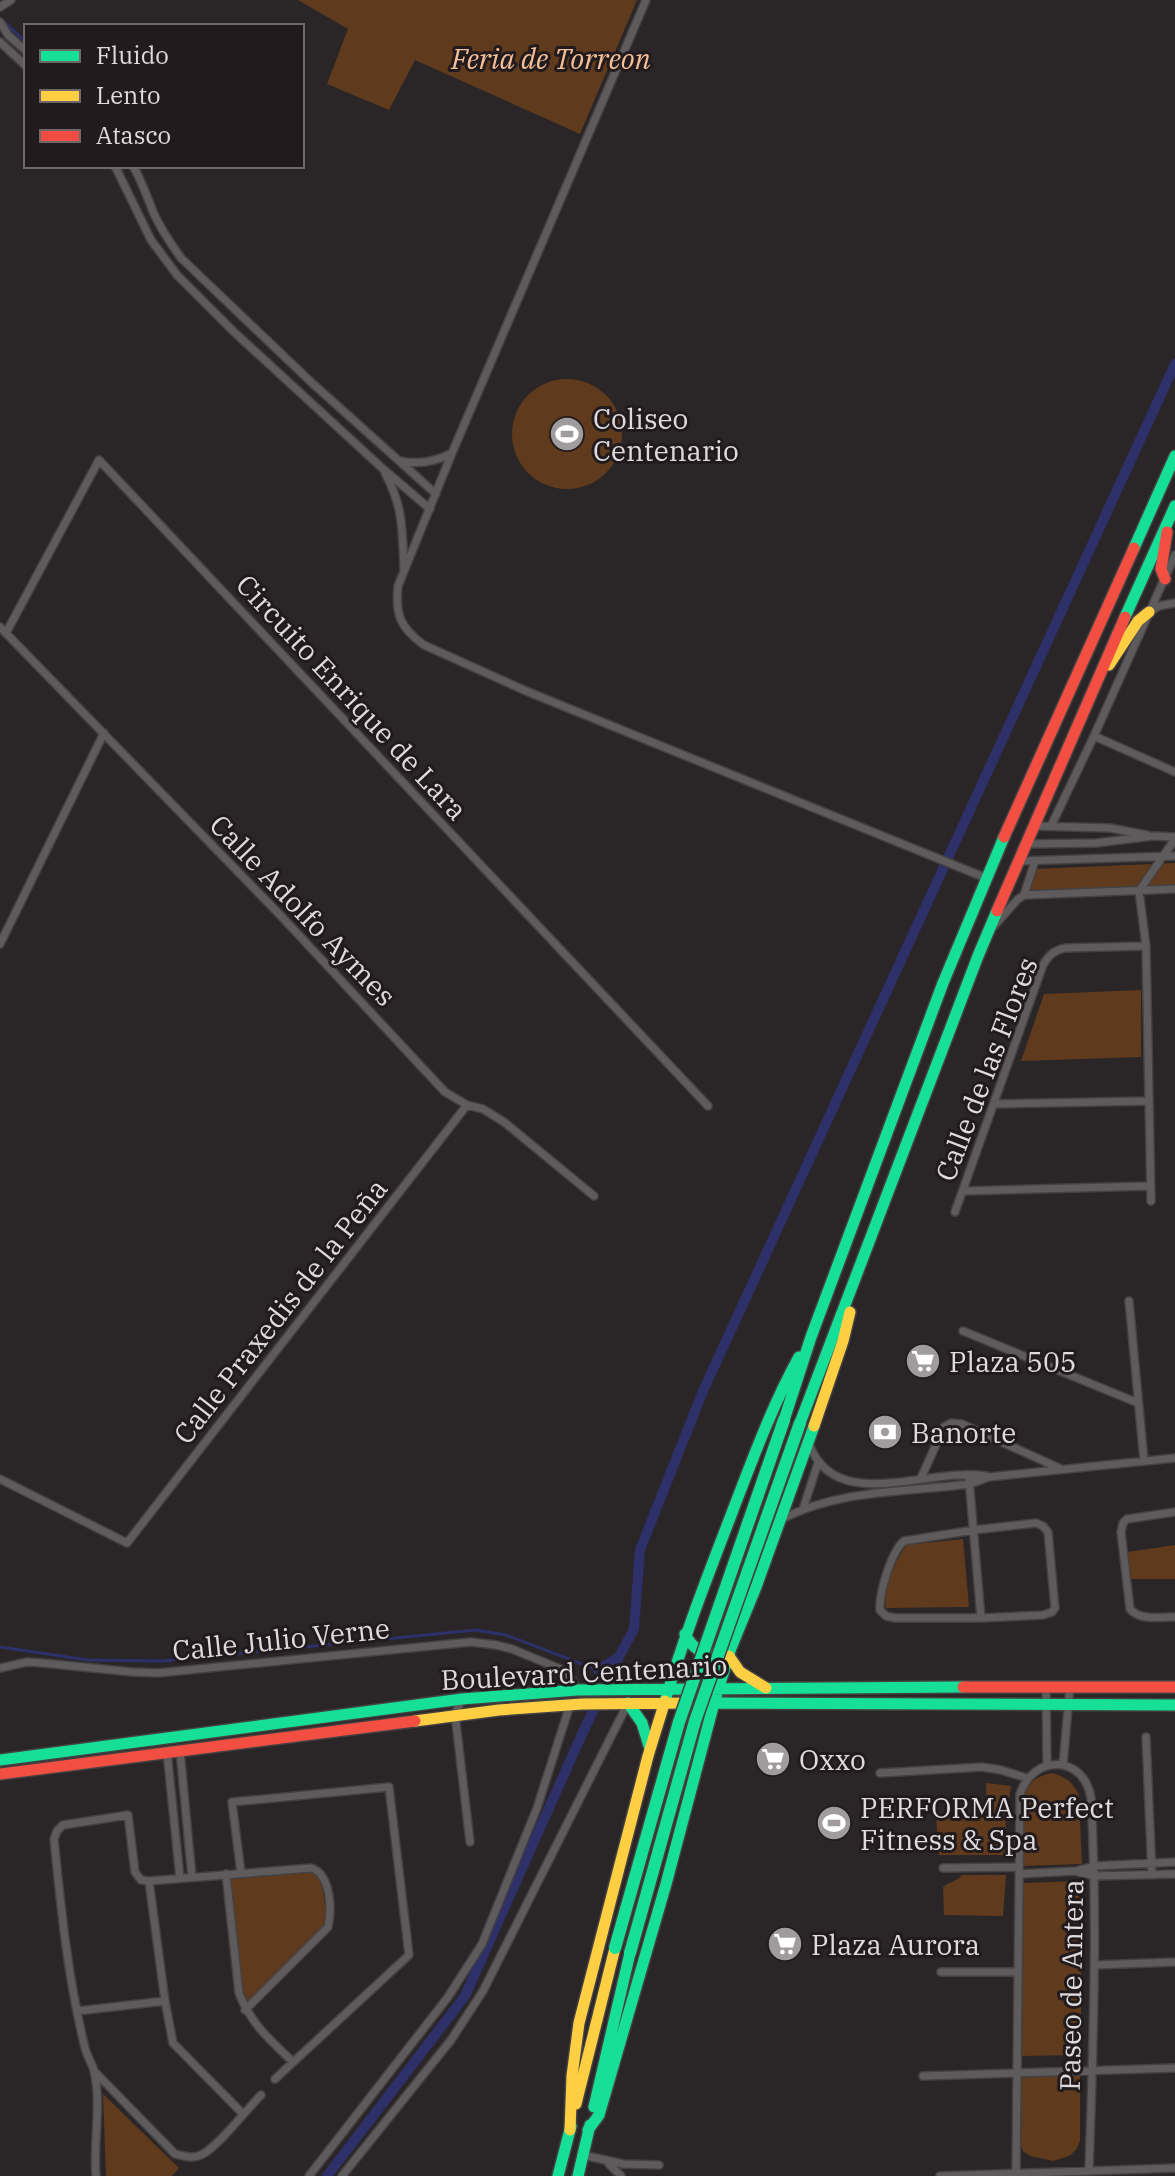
<svg xmlns="http://www.w3.org/2000/svg" width="1175" height="2176" font-family="'IBM Plex Serif',serif">
  <style>
    .green { fill: #603a1c }
    .lines { fill: none; stroke-linecap: round; stroke-linejoin: round }
    .stream { stroke: #2e306a; stroke-width: 3 }
    .canal { stroke: #2e306a; stroke-width: 10 }
    .street-casing { stroke: #444142; stroke-width: 10 }
    .fast-casing { stroke: #444142; stroke-width: 14 }
    .slow-casing { stroke: #444142; stroke-width: 14 }
    .jam-casing { stroke: #444142; stroke-width: 14 }
    .street { stroke: #5e5b5c; stroke-width: 7 }
    .fast { stroke: #16e098; stroke-width: 11 }
    .slow { stroke: #ffcf43; stroke-width: 11 }
    .jam { stroke: #f24e42; stroke-width: 11 }
    .fast-bridge-casing { stroke: #444142; stroke-width: 15; stroke-linecap: butt }
    .fast-bridge { stroke: #16e098; stroke-width: 12 }
    .labels { text-anchor: middle; dominant-baseline: central; stroke-width: 6; stroke-linejoin: round; paint-order: stroke }
    .park-label { font-size: 28px; font-style: italic; fill: #f6bf98; stroke: #221b1e }
    .poi-label { font-size: 28px; fill: #dfdbdd; stroke: #221b1e; text-anchor: start }
    .street-label { font-size: 28px; fill: #dfdbdd; stroke: #221b1e }
  </style>
  <rect width="100%" height="100%" fill="#2a2628"/>
  <!-- green -->
  <path class="green" d="M298,0H637L580,134L415,60L389,110L327,84L348,29Z
    M512 434a55 55 0 1 1 110 0a55 55 0 1 1-110 0Z
    M1175,863V887L1029,892L1035,869Z
    M1141,990V1057L1021,1061L1044,994Z
    M963,1539L969,1607L886,1608C882,1593 896,1557 907,1545Z
    M1175,1545V1579H1131L1128,1552Z
    M1052,1773C1066,1777 1073,1782 1079,1795L1082,1864L1023,1866L1025,1791C1033,1779 1039,1776 1052,1773Z
    M986,1783L1011,1786L1006,1817L1005,1855H939L936,1816L987,1812Z
    M311,1872L321,1879L326,1913L324,1925L246,2004L242,1992L230,1879Z
    M962,1875H1006L1003,1916L944,1915L943,1887C950,1881 956,1882 962,1875Z
    M1081,1881V2055L1022,2056L1023,1883Z
    M1080,2075V2141L1076,2150L1069,2156L1053,2161L1030,2156L1023,2151L1019,2140L1022,2076Z
    M103,2094L179,2168L172,2176H106Z"/>
  <g class="lines">
    <!-- stream -->
    <path class="stream" d="M3,21L26,42
      M0,1647L88,1660L162,1661L476,1630L506,1635L598,1670"/>
    <!-- canal -->
    <path class="canal" d="M598,1670L619,1657L634,1629L640,1550L703,1391L1175,364
      M327,2176L465,1996L583,1732L618,1659"/>
    <!-- street casing -->
    <g class="street-casing">
      <path id="street" d="M646,0L452,453L398,586C395,614 400,628 424,645L526,691L986,878
        M0,7L11,0
        M0,22L8,35L26,51
        M0,42L26,66
        M115,166L151,240L177,275L233,331L382,468L430,509
        M133,166C142,181 147,197 154,214C161,229 171,244 181,258L311,382L436,494
        M400,461C419,465 435,462 452,453
        M385,473C404,508 402,531 404,569
        M1151,611L1159,606L1175,603
        M0,627L281,916L445,1092L467,1105L483,1109L504,1122L594,1196
        M6,633L99,460L708,1106
        M1094,736L1175,772
        M1034,826L1110,828L1147,835
        M1051,826L1094,736L1175,555
        M1027,844L1096,843L1153,836L1175,837
        M1019,861L1175,856
        M1024,895L1035,861
        M994,926L1017,900L1024,895L1175,889
        M0,944L104,733
        M994,1104L1149,1101
        M963,1191L1151,1186
        M1151,1201L1146,946L1139,891L1175,839
        M955,1212L1043,965C1049,955 1053,951 1065,948L1146,946
        M1129,1301L1144,1461
        M963,1331L1138,1403
        M809,1444C836,1516 929,1466 986,1476
        M921,1478L944,1427L951,1423L962,1424L1059,1468
        M0,1479L127,1543L467,1105
        M969,1479L981,1618
        M803,1509L818,1463
        M1175,1512L1127,1519L1123,1523L1121,1532L1130,1609C1140,1621 1161,1617 1175,1617
        M782,1519C840,1489 907,1492 970,1484L989,1477L1175,1458
        M1036,1523L1043,1526L1048,1532L1055,1608L1052,1612L1043,1615L981,1618H895L886,1616L880,1610C879,1593 891,1552 904,1541L974,1530Z
        M0,1668L27,1662L43,1663L132,1672L158,1673L471,1642L496,1645L512,1649L563,1670L572,1679L577,1690
        M1046,1686L1047,1765
        M462,1699L455,1714L470,1842
        M1146,1737L1152,1875
        M180,1751L192,1877
        M167,1752L180,1878
        M1063,1765L1070,1686
        M880,1773L982,1767L1001,1770L1027,1778
        M943,1868L1019,1867
        M1078,1872L1095,1876L1175,1874
        M241,1873L232,1802L389,1787L409,1955L275,2079
        M226,1874L239,1993C251,2024 270,2040 293,2062
        M1019,1874L1076,1871L1095,1866L1175,1862
        M149,1881L311,1868C331,1874 332,1910 328,1927L245,2010
        M1095,1965L1175,1962
        M941,1972H1018
        M77,2011L165,2001
        M94,2071L175,2154C184,2156 192,2159 201,2155C217,2148 247,2109 261,2095
        M923,2076L1175,2068
        M583,2155L623,2164L659,2165
        M609,2164L621,2176
        M1016,2173L1020,1794C1034,1753 1084,1755 1091,1798C1098,1923 1093,2046 1089,2171
        M96,2176C93,2142 102,2104 94,2071C92,2063 87,2056 85,2048C68,1979 61,1909 54,1839L57,1831L63,1825L128,1815L135,1872L141,1880L149,1881L165,2001L173,2043L243,2114
        M309,2176L448,1997L482,1944L537,1808L570,1705
        M342,2176L451,2040L483,1991L628,1703
        M940,2176L1175,2168"/>
    </g>
    <!-- fast casing -->
    <g class="fast-casing">
      <path id="fast" d="M1134,548L1175,456
        M1125,617L1175,506
        M784,1420L811,1337L943,983L1004,837
        M800,1423L978,956L997,911
        M685,1634C694,1652 708,1658 727,1651
        M665,1701C684,1636 709,1573 733,1510C753,1458 772,1406 799,1357
        M628,1703L642,1723L649,1746
        M708,1703L1175,1705
        M0,1760L462,1699L577,1690L963,1687
        M594,2107L630,1953
        M588,2130L599,2115L666,1884L714,1703L731,1648L756,1587L814,1426
        M558,2176L571,2126
        M578,2176L590,2125"/>
    </g>
    <!-- slow casing -->
    <g class="slow-casing">
      <path id="slow" d="M1109,665L1138,621L1149,612
        M814,1426L843,1341L850,1312
        M729,1656L740,1672L766,1688
        M415,1721L499,1710L582,1704L691,1703
        M576,2104L615,1948
        M570,2130L572,2076L579,2023L648,1756L665,1701"/>
    </g>
    <!-- jam casing -->
    <g class="jam-casing">
      <path id="jam" d="M1165,579L1161,569L1167,532
        M1004,837L1134,548
        M997,911L1125,617
        M963,1687H1175
        M0,1774L415,1721"/>
    </g>
    <!-- street -->
    <use href="#street" class="street"/>
    <!-- fast -->
    <use href="#fast" class="fast"/>
    <!-- slow -->
    <use href="#slow" class="slow"/>
    <!-- jam -->
    <use href="#jam" class="jam"/>
    <!-- fast-bridge casing -->
    <g class="fast-bridge-casing">
      <path id="fast-bridge" d="M615,1948L679,1722L784,1420
        M630,1953L695,1721L800,1423"/>
    </g>
    <!-- fast-bridge -->
    <use href="#fast-bridge" class="fast-bridge"/>
  </g>
  <!-- icons -->
  <defs>
    <g id="stadium-disc" transform="scale(1.8)"><circle r="9.5" fill="#a09c9e" stroke="#221b1e"/><path d="M0-5a6.5 5 0 1 0 0 10a6.5 5 0 1 0 0-10ZM-3.5-1.8h7v3.6h-7Z" fill="#fff"/></g>
    <g id="supermarket-disc" transform="scale(1.8)"><circle r="9.5" fill="#a09c9e" stroke="#221b1e"/><path d="M-6-5.5h2.5l.6 2H6L4.5 2H-2.5L-4.4-4H-6ZM-1.5 3.2a1.3 1.3 0 1 0 .1 0ZM3 3.2a1.3 1.3 0 1 0 .1 0Z" fill="#fff"/></g>
    <g id="bank-disc" transform="scale(1.8)"><circle r="9.5" fill="#a09c9e" stroke="#221b1e"/><path d="M-6-4H6V4H-6ZM0-2.3a2.3 2.3 0 1 0 0 4.6a2.3 2.3 0 1 0 0-4.6Z" fill="#fff"/></g>
  </defs>
  <g fill-rule="evenodd">
    <use href="#stadium-disc" x="567" y="434"/>
    <use href="#supermarket-disc" x="923" y="1361"/>
    <use href="#bank-disc" x="885" y="1432"/>
    <use href="#supermarket-disc" x="773" y="1759"/>
    <use href="#stadium-disc" x="834" y="1823"/>
    <use href="#supermarket-disc" x="785" y="1944"/>
  </g>
  <g class="labels">
    <!-- park labels -->
    <g class="park-label">
      <text x="551" y="58">Feria de Torreon</text>
    </g>
    <!-- poi labels -->
    <g class="poi-label">
      <text x="593" y="418">Coliseo<tspan x="593" dy="32">Centenario</tspan></text>
      <text x="949" y="1361">Plaza 505</text>
      <text x="911" y="1432">Banorte</text>
      <text x="799" y="1759">Oxxo</text>
      <text x="860" y="1807">PERFORMA Perfect<tspan x="860" dy="32">Fitness &amp; Spa</tspan></text>
      <text x="811" y="1944">Plaza Aurora</text>
    </g>
    <!-- street labels -->
    <g class="street-label">
      <text transform="translate(352 697) rotate(47)">Circuito Enrique de Lara</text>
      <text transform="translate(303 910) rotate(46)">Calle Adolfo Aymes</text>
      <text transform="translate(986 1069) rotate(-69)">Calle de las Flores</text>
      <text transform="translate(280 1311) rotate(-52)">Calle Praxedis de la Peña</text>
      <text transform="translate(281 1639) rotate(-6)">Calle Julio Verne</text>
      <text transform="translate(584 1672) rotate(-3)">Boulevard Centenario</text>
      <text transform="translate(1071 1985) rotate(-89)">Paseo de Antera</text>
    </g>
  </g>
  <!-- legend -->
  <rect x="24" y="24" width="280" height="144" fill="#221b1e" stroke="#6e686a" stroke-width="2"/>
  <rect x="40" y="50" width="40" height="12" fill="#16e098" stroke="#6e686a" stroke-width="2"/>
  <text x="96" y="64" font-size="24" fill="#dfdbdd">Fluido</text>
  <rect x="40" y="90" width="40" height="12" fill="#ffcf43" stroke="#6e686a" stroke-width="2"/>
  <text x="96" y="104" font-size="24" fill="#dfdbdd">Lento</text>
  <rect x="40" y="130" width="40" height="12" fill="#f24e42" stroke="#6e686a" stroke-width="2"/>
  <text x="96" y="144" font-size="24" fill="#dfdbdd">Atasco</text>
</svg>
